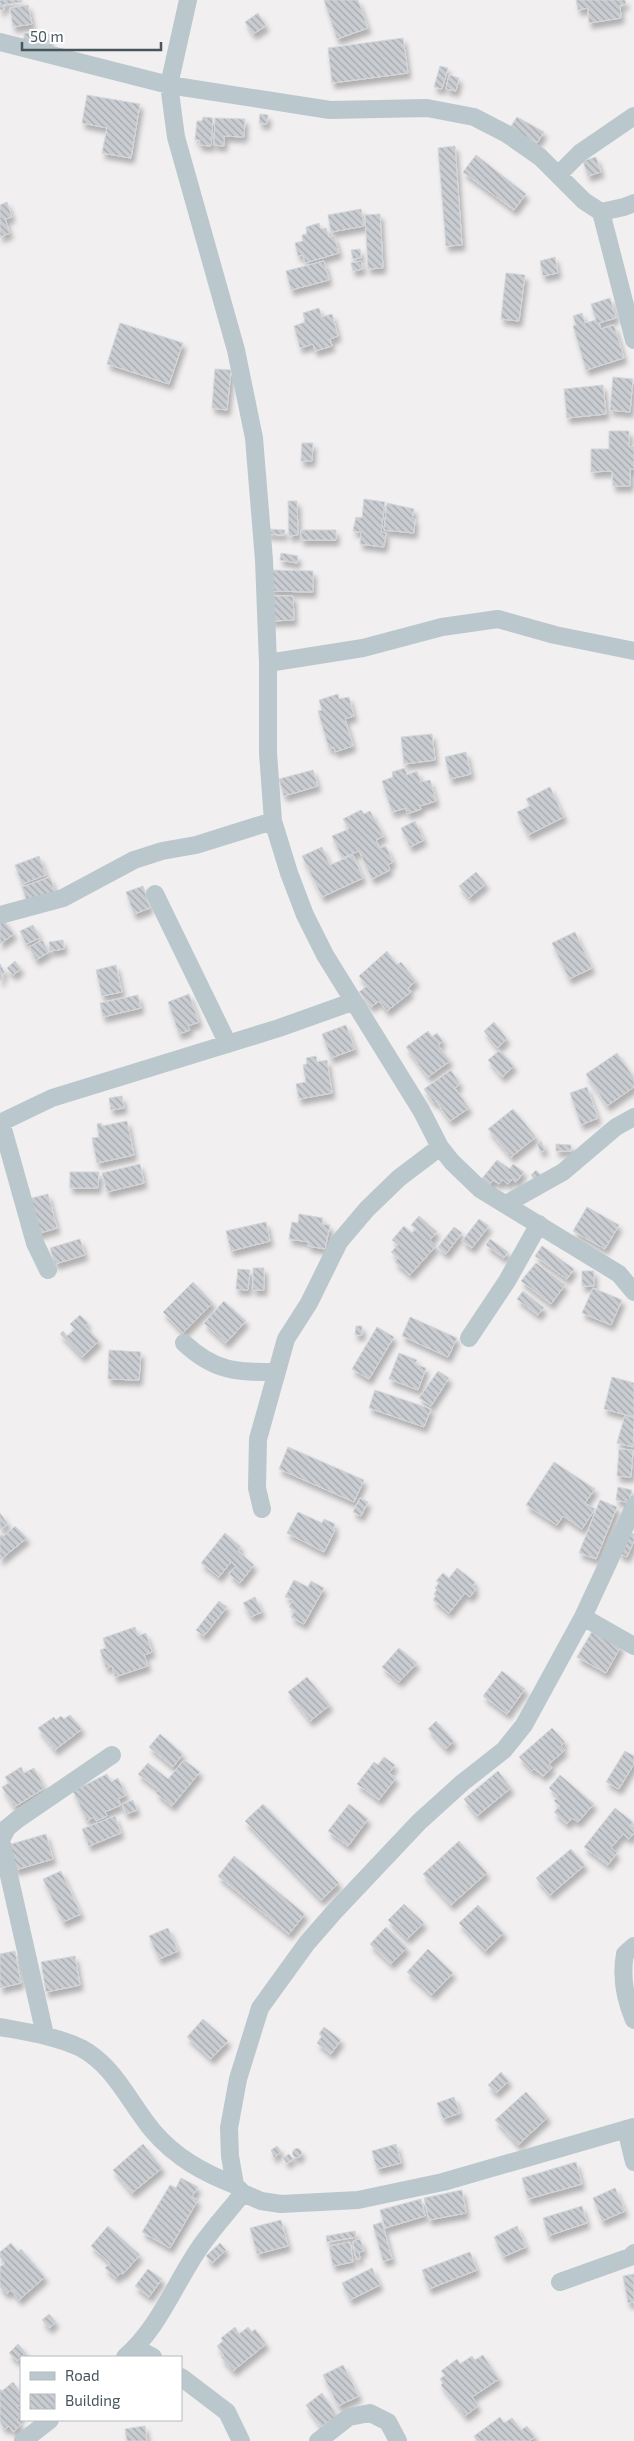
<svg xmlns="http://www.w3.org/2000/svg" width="634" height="2441" font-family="'Exo 2',sans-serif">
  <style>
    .building { fill: url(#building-back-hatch); stroke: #d3d6da; filter: url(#shadow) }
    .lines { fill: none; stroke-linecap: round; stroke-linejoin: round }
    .street { stroke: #bac7cc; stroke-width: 18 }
  </style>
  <defs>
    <pattern id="building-back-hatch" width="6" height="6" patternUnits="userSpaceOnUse" patternTransform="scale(1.25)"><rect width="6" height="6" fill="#c9cdd2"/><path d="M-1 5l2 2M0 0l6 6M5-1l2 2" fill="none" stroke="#a5a9ae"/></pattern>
    <filter id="shadow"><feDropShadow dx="3" dy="5.5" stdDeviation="2.5" flood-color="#0004"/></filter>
  </defs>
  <rect width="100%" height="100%" fill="#f1efef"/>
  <!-- building -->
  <path class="building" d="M0,0H22V2L3,5L4,10H0Z
    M324,0H358L368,28L337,39Z
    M576,0H625L626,4L620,5L621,18L589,23L588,8L578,10Z
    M28,5L32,24L13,27L10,8Z
    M258,13L266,26L253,34L245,22Z
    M24,33L49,34V44L24,43Z
    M403,38L408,73L332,83L328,48Z
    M440,66L448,68L442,89L434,87Z
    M449,75L459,78L456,91L446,89Z
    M87,95L140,104L131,158L102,153L107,128L82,123Z
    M260,114L268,115L267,124L259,123Z
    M203,117L213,118L211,146L199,145L200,140H195L197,121H202Z
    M517,117L544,132L537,143L510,128Z
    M215,118L245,119L244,137L224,136V146L214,145Z
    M455,146L462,245L446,246L438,148Z
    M476,155L526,194L514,210L463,172Z
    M596,157L601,172L588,176L583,161Z
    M7,202L12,217L5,219L10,233L0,237V205Z
    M361,209L364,226L331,232L328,215Z
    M380,214L383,268L368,269L365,215Z
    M319,223L321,229L326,228L329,237L334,236L339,253L305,263L303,255L298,256L295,243L303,241L302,235L307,234L306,227Z
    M360,249L361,258L353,259L351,250Z
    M555,257L558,273L543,276L540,261Z
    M324,261L329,280L291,290L286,271Z
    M361,261L363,269L353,271L351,263Z
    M506,273L525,275L519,321L501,319Z
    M610,298L616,318L599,323L601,329L614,325L624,358L586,370L573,326L576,325L573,316L582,313L585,323L596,320L591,304Z
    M319,308L322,317L332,314L338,336L330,339L332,346L315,351L313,344L300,348L294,326L305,322L303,313Z
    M120,323L183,343L169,384L107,364Z
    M215,369L231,370L227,410L212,408Z
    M613,377L633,379L630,412L610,410Z
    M603,385L606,414L567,418L564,389Z
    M609,431H629V447L634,446V469H630V486H613L612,471L591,472V449H609Z
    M302,443H313L312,461H301Z
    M364,499L385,502L381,532L386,533L384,547L360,544L361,532L353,531L356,517L362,518Z
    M288,501H297L298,535L289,536Z
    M387,503L414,509L412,518L415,519L414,533L384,530Z
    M267,529L285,530L284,535L267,534Z
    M301,530H336V540H301Z
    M281,553L298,556L297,563L280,560Z
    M271,570L313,571V592L270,591Z
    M270,596H293L294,620L271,621Z
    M338,694L339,699L349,697L354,716L345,719L353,746L335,752L334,747L329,749L318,711L322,710L319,700Z
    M432,734L435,760L404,764L401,737Z
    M466,752L471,774L450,779L445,757Z
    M405,768L407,775L417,771L421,782L430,780L436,801L420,806L421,809L407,814L406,808L392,812L382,781L393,777L392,772Z
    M313,770L318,786L284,796L279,779Z
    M550,787L564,817L528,835L517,812L530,806L526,799Z
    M361,810L364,814L370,811L384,836L376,840L380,848L386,846L393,862L388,865L390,870L372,879L359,851L342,858L332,836L349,829L343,819Z
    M415,821L424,840L410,847L401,828Z
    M322,847L330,865L353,855L363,878L322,897L302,856Z
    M39,856L46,875L22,884L15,865Z
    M476,872L486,884L469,898L459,886Z
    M50,877L56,894L28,904L22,887Z
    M143,886L150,908L134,914L126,892Z
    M3,919L14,934L0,944V921Z
    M33,925L40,938L26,944L20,931Z
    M575,932L592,968L569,979L552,943Z
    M42,940L49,952L36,960L29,947Z
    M63,940L64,949L50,951L49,942Z
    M387,951L397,965L401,962L416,981L408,988L411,992L387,1011L379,1001L371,1007L359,992L367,986L359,976Z
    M15,961L21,969L13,975L7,968Z
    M0,964L5,973L1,975L3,979L0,981Z
    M116,965L122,992L102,996L96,970Z
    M189,994L199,1022L188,1026L190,1030L179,1034L168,1002Z
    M138,995L141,1008L103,1017L100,1003Z
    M494,1022L507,1039L497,1048L484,1031Z
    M346,1025L355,1049L331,1058L322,1034Z
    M428,1031L432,1037L437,1033L443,1041L438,1045L450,1061L428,1077L406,1047Z
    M500,1050L514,1066L502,1077L488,1060Z
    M617,1053L634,1078V1087L607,1106L586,1074Z
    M316,1056L317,1062L327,1060L332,1093L299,1099L296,1084L306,1082L303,1065L307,1064L306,1058Z
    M451,1070L460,1084L455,1088L469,1108L450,1121L436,1101L434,1103L424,1089Z
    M587,1087L598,1118L581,1125L570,1093Z
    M122,1096L124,1108L111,1110L109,1098Z
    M513,1109L536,1137L511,1157L488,1129Z
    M127,1121L134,1155L97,1163L92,1138L99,1137L97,1124L101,1123L102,1126Z
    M541,1141L545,1150L541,1152L537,1144Z
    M556,1144L571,1145V1151H556Z
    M497,1160L510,1169L513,1164L524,1172L516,1182L512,1179L508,1184L503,1180L499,1184L493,1180L488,1187L480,1181Z
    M140,1164L144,1183L107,1192L102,1173Z
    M536,1170L542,1176L536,1181L531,1175Z
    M70,1172H99L98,1188H70Z
    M48,1194L57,1228L37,1234L28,1199Z
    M587,1207L619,1225L605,1249L573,1231Z
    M299,1214L323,1218L322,1224L330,1225L325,1249L308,1246L309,1242L289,1239L292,1222L298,1223Z
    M419,1216L437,1232L430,1240L436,1246L410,1275L395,1262L398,1258L391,1252L398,1245L392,1240L404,1226L412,1233L416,1229L411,1225Z
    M479,1219L489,1226L472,1248L462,1241Z
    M266,1222L270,1241L231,1251L226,1231Z
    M454,1227L462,1233L446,1254L438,1247Z
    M80,1239L85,1255L55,1264L50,1248Z
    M490,1239L508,1252L504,1258L486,1245Z
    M542,1246L574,1269L567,1279L535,1256Z
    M536,1263L565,1285L551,1304L521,1281Z
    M253,1268H264V1290H253Z
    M238,1269L250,1270L248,1290L236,1289Z
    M582,1271H594V1286H582Z
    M193,1282L213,1303L183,1333L163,1312Z
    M593,1288L622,1300L611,1325L582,1313Z
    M523,1291L544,1308L538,1315L517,1299Z
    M224,1301L246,1321L226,1343L204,1323Z
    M80,1315L88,1323L85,1326L99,1341L82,1357L60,1334L63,1331L67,1336L75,1329L70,1324Z
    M410,1317L457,1338L448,1357L402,1336Z
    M356,1326H362V1335H355Z
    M377,1327L394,1337L369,1379L352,1369Z
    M109,1350L141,1352L139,1380L108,1379Z
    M399,1353L417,1360L415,1364L426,1368L418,1390L389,1379Z
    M438,1371L449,1378L431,1406L419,1398Z
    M612,1377L634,1383V1417L604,1409Z
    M375,1390L431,1409L424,1427L369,1408Z
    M625,1415L634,1418L633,1447L617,1443Z
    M288,1447L364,1480L354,1502L279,1469Z
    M619,1449L633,1450L631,1477L617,1476Z
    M554,1462L595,1489L585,1503L595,1509L582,1529L563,1516L557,1525L526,1505Z
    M618,1487L632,1490L629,1503L616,1500Z
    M360,1498L368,1502L361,1516L353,1512Z
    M600,1500L617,1507L596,1559L579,1553Z
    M298,1512L322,1523L324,1519L335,1524L333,1529L335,1530L324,1552L287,1533Z
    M0,1513L8,1524L0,1530Z
    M15,1526L27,1538L0,1560V1535L4,1536Z
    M627,1531L634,1534V1541L627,1557L618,1553Z
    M225,1533L241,1547L238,1551L254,1565L240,1583L229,1574L236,1566L231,1562L219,1577L201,1563Z
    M457,1568L475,1582L473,1586L476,1589L470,1597L465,1593L449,1613L433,1600L436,1596L434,1594L437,1590L435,1588L439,1583L436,1581L443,1573L449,1578Z
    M294,1580L308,1587L311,1581L324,1588L304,1624L291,1617L295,1611L289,1607L293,1600L285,1597Z
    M255,1597L262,1612L251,1617L243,1603Z
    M219,1601L227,1607L204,1636L196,1630Z
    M135,1627L138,1636L146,1633L152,1652L144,1655L148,1666L115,1677L112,1666L106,1668L100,1650L106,1648L103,1638Z
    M593,1630L621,1646L606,1673L577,1657Z
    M399,1648L417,1663L399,1682L382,1667Z
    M502,1671L525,1689L507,1714L483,1696Z
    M307,1677L330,1705L310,1721L288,1692Z
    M70,1715L82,1729L55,1750L38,1728L54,1717L56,1720L61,1716L64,1719Z
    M436,1721L454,1741L446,1749L428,1729Z
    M552,1728L565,1742L561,1746L565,1750L549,1764L552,1768L543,1776L534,1769L532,1771L519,1757Z
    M160,1734L183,1754L173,1767L149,1747Z
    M625,1751L634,1756V1764L619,1789L606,1782Z
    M384,1757L395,1765L389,1773L396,1778L379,1800L357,1784L374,1762L378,1765Z
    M184,1760L200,1772L172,1806L156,1793L159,1790L138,1774L148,1763L168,1779Z
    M21,1767L24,1773L34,1768L45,1788L14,1807L2,1787L9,1783L5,1777Z
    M498,1771L511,1788L477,1816L464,1799Z
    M107,1774L111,1782L118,1778L126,1795L118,1799L121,1805L105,1812L107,1816L96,1821L94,1817L87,1821L73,1791Z
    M560,1775L594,1804L578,1822L572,1818L567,1824L554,1812L560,1806L554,1801L558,1796L549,1788Z
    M133,1800L137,1810L126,1814L122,1804Z
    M263,1804L339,1883L321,1900L245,1821Z
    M349,1804L368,1819L348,1846L328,1831Z
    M615,1808L633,1822L630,1825L634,1827V1833L629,1839L623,1834L611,1848L617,1853L608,1865L584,1847Z
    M115,1816L121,1833L89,1846L82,1829Z
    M46,1834L53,1859L15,1870L8,1845Z
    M459,1841L487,1873L451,1905L423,1874Z
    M571,1849L585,1865L550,1895L536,1878Z
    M234,1856L305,1914L289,1934L218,1876Z
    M61,1871L81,1914L63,1922L43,1879Z
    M404,1904L424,1923L407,1939L388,1920Z
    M478,1905L504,1933L485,1951L459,1923Z
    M386,1927L407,1948L391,1964L370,1944Z
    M168,1928L178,1951L159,1959L149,1936Z
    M428,1949L453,1973L432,1995L407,1972Z
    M15,1951L21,1983L0,1988V1954Z
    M75,1956L80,1985L46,1992L41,1962Z
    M203,2019L228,2041L211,2059L187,2037Z
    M324,2027L341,2040L331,2054L317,2043L322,2036L319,2034Z
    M501,2072L509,2081L496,2093L488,2085Z
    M526,2092L548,2117L518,2145L495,2120Z
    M454,2097L460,2113L443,2119L437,2103Z
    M143,2144L162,2168L132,2193L113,2170Z
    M396,2144L401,2163L377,2169L372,2151Z
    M277,2146L281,2151L274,2158L271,2150Z
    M292.5 2153a4.5 4.5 0 1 1 9 0a4.5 4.5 0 1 1-9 0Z
    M289,2154L293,2159L287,2163L283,2158Z
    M576,2162L582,2184L528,2199L522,2178Z
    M181,2178L198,2187L192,2197L198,2200L170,2248L142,2232L170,2185L176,2188Z
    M615,2188L625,2211L602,2221L593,2198Z
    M462,2190L466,2213L429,2220L424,2198Z
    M421,2199L425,2216L385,2228L380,2210Z
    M582,2206L587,2223L548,2236L543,2218Z
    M281,2220L288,2246L257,2254L250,2228Z
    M382,2222L392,2259L383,2261L373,2225Z
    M108,2226L140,2255L123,2274L121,2273L116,2278L105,2268L110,2263L91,2246Z
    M517,2226L526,2247L503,2257L494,2237Z
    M355,2231L356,2237L327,2242L326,2236Z
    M360,2239L364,2251L359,2252L360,2259H356L353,2241Z
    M350,2242L353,2262L333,2266L329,2246Z
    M11,2243L18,2252L21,2249L45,2277L19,2300L11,2290L7,2294L0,2287V2267L5,2263L0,2257V2252Z
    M220,2243L226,2250L212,2263L206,2256Z
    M470,2252L477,2270L429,2289L422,2270Z
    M372,2268L380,2285L350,2300L342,2283Z
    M148,2269L162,2279L149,2297L135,2286Z
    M634,2274V2305L633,2302L628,2303L623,2276Z
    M49,2314L56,2322L49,2328L42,2320Z
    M235,2327L239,2334L248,2327L252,2332L255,2329L266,2344L233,2371L221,2357L224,2355L217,2346L223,2341L221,2338Z
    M18,2344L26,2353L17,2361L9,2353Z
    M483,2355L499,2379L472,2397L478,2406L465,2416L441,2385L443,2383L440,2379L445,2375L441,2371L457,2359L460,2364L472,2356L475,2360Z
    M343,2365L359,2396L338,2406L323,2375Z
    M13,2382L21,2393V2404L17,2407L21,2412V2416L17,2420L21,2425L13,2432L9,2426L5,2429L0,2422V2389L2,2391Z
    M322,2393L337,2416L321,2427L306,2405Z
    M500,2417L504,2423L512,2418L521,2430L527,2426L535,2437L529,2441H477L474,2436Z
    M145,2426L147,2441H127L125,2429Z"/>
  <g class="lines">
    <!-- street -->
    <path class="street" d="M188,0L169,85L176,137L236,350L254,438L264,560L268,663V753L273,821L289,873L305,915L325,955L421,1110L440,1147L452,1162L480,1189L619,1274L634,1292
      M0,42L169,85L330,110L427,108L474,117L507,134L540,157L584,201L601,212L624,207L634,203
      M558,175L580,153L634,116
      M601,212L634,340
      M268,663L363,648L442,627L498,619L555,635L634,651
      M155,894L228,1044
      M0,915L63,898L134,860L162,851L196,845L273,821
      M1,1122L35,1243L48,1270
      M0,1123L52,1098L279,1028L352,1002
      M506,1204L563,1172L616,1127L634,1117
      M469,1338L507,1281L539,1224
      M184,1343C215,1372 236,1372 277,1372
      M634,1507L583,1617L524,1725L504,1750L462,1783L419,1822L335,1911L307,1943L260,2008L238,2079L229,2128L230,2156L235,2185L243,2193L261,2201L281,2204L358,2200L443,2182L634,2127
      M262,1509L257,1488L258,1439L286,1339L309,1303L339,1242L367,1209L399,1178L440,1147
      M583,1617L634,1646
      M634,1946L625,1954C621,1976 625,1999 634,2020
      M0,2027C27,2032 56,2036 81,2048C115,2066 130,2104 153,2131C176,2158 204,2173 235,2185
      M45,2035L1,1840L7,1828L18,1819L112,1755
      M626,2129L634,2162
      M560,2282L630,2257L634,2253
      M136,2348L153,2357
      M125,2357C159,2328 175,2283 200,2247C213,2228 229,2211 243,2193
      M181,2377L227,2412L241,2441
      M23,2441L50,2420
      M318,2441L349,2417L370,2413L388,2422L398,2441"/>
  </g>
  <!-- legend -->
  <rect x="20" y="2356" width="162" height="65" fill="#ffffff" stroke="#b5bbbe"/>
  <rect x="30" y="2372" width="25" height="8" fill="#bac7cc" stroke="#b5bbbe"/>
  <text x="65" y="2381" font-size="15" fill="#47565d">Road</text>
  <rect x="30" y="2394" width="25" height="15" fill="url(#building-back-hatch)" stroke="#b5bbbe"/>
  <text x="65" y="2406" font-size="15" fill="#47565d">Building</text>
  <!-- scale -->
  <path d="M22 42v8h139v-8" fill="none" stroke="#47565d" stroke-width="2.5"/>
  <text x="30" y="42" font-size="15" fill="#47565d" stroke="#ffffff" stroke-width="4" paint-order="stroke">50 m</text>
</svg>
